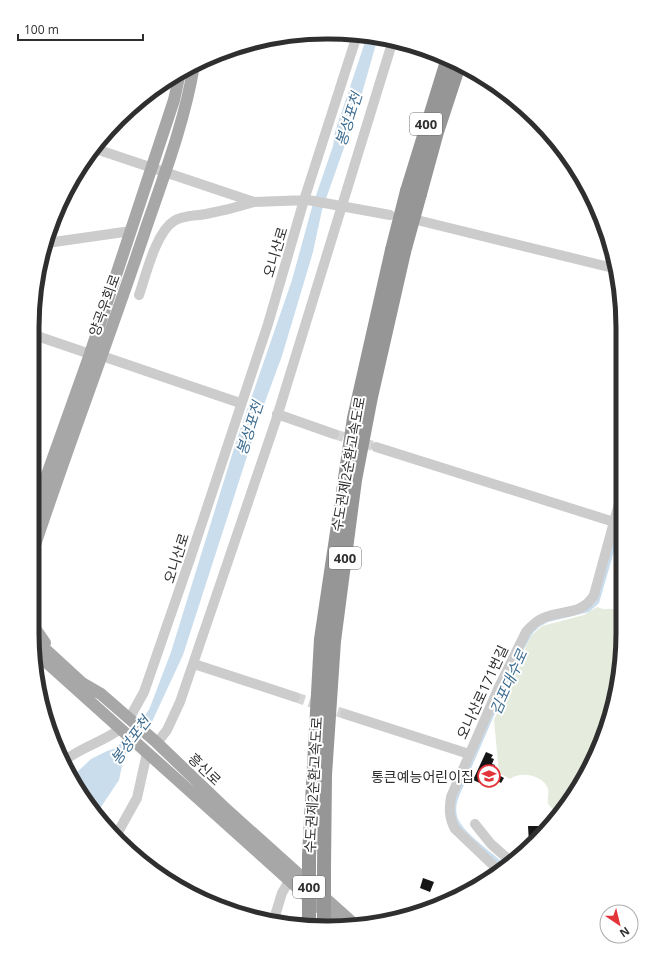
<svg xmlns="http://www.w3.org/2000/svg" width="655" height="960" font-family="'Open Sans','Noto Sans KR',sans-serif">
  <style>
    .green { fill: #e5ecdd }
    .water { fill: #caddec }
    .building { fill: #161616 }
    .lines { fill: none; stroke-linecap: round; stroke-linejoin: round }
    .minor-tunnel { stroke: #d5d5d5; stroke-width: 10; stroke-dasharray: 10 5; stroke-linecap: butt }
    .minor { stroke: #ccc; stroke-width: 10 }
    .major { stroke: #a7a7a7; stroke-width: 12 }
    .highway { stroke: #969696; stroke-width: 14 }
    .highway-bridge { stroke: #969696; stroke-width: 14 }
    .labels { text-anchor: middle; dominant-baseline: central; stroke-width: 4; stroke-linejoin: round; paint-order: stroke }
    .shield { fill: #fff; stroke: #6d6d6d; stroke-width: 1 }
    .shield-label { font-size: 13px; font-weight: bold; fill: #2f2f2f }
    .street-label { font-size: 14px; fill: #2f2f2f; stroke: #fff }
    .poi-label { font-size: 14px; fill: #2f2f2f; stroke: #fff; text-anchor: end }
    .water-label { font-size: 15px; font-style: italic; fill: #3d6d91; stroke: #fff }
    .rim { fill: none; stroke: #2f2f2f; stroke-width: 5 }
  </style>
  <rect width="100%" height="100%" fill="#fff"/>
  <!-- green -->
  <path class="green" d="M597,607L603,609H619L617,690L592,763L558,812H555L548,804C547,799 549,794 548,789C545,776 521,770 510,779L499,773L494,720L528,642L533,634L542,626L584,615Z"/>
  <!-- water -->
  <path class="water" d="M367,36L378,37L357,111L322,210L313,252L282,356L262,410L183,655L150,726L124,756L119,780L97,813L82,797L72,777L91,759L107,751L116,748L149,710L171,652L235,445L292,280L312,207L333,146L335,132Z
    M620,513V531L599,603L589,612L548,622L539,627L533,633L519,658L460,794C457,801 455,808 457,816C460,830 490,851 501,861L497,865L460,831L451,807L508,672L536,625L593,605L596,601Z"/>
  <!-- building -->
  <path class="building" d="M486,752L493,755L491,758L494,759L492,764L495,765L492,770L495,771L489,784L483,781L482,784L473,780Z
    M497,774L504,778L501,783L494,779Z
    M528,826H539L540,837L535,843H529Z
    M423,878L434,882L430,892L420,888Z"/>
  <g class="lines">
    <!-- minor-tunnel -->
    <path class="minor-tunnel" d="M334,434L376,447
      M295,697L345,714"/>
    <!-- minor -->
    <path class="minor" d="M96,149L254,202L308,200L390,215
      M421,221L617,269
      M47,243L131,231
      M139,295C146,275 156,232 174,221C183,215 196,216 206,214C222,211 238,207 254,202
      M37,336L90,354
      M102,356L240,403
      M277,414L334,434
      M376,447L614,522
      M194,664L295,697
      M345,714L469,754
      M129,719L144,692L191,556L268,324L304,200L357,35
      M157,743L167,730L180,702L223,576L276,420L393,40
      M64,761C81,747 103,742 120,729
      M475,824L491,844L507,858L505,865L497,871
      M117,834L137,798L147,753
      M497,872L496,868L455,829C449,818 449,809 451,797L498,689L526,632C531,626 536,621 543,618C562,610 583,615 594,595L620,500
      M274,919L282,893L289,881"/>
    <!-- major -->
    <path class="major" d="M34,511L90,354L174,100L180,73
      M33,551C69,442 111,334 147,225C165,173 185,120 194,65
      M32,624L45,643
      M33,638L82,683L101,694L155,741L226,809L354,924
      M35,652L339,925"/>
    <!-- highway -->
    <path class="highway" d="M407,191L448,58
      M420,194L437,132L459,65
      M309,856L321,639L354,418L392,250
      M324,868L325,775L334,641L355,480L371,397L404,252"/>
    <!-- highway-bridge -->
    <path class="highway-bridge" d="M392,250L407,191
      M404,252L420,194
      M309,917V856
      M324,926V868"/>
  </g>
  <!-- icons -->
  <defs>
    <g id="school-ring" transform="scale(1.15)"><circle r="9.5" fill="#fff" stroke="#e3343a" stroke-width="1.5"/><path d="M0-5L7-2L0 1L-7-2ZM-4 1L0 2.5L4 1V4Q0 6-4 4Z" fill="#e3343a"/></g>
  </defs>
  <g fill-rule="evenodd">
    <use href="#school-ring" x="489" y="776"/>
  </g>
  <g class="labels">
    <!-- shield labels -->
    <g class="shield">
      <rect x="410" y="113" width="32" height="22" rx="3"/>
      <rect x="329" y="547" width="32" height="22" rx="3"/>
      <rect x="293" y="876" width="32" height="22" rx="3"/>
    </g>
    <g class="shield-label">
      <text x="426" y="124">400</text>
      <text x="345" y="558">400</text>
      <text x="309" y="887">400</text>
    </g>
    <!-- street labels -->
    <g class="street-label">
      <text transform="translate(275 252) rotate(-73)">오니산로</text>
      <text transform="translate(104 305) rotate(-70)">양곡우회로</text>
      <text transform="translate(348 464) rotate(-80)">수도권제2순환고속도로</text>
      <text transform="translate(176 558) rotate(-72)">오니산로</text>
      <text transform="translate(482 692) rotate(-65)">오니산로171번길</text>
      <text transform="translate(205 769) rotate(44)">흥신로</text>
      <text transform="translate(313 785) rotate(-87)">수도권제2순환고속도로</text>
    </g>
    <!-- poi labels -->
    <g class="poi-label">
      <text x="474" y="776">통큰예능어린이집</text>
    </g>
    <!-- water labels -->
    <g class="water-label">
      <text transform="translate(348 119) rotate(-72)">봉성포천</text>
      <text transform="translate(249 428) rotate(-72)">봉성포천</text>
      <text transform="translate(508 682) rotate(-66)">김포대수로</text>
      <text transform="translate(130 740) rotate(-53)">봉성포천</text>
    </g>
  </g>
  <!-- crop -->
  <path d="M0 0H655V960H0ZM327 39H328A288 288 0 0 1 616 327V633A288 288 0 0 1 328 921H327A288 288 0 0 1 39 633V327A288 288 0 0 1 327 39Z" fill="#fff" fill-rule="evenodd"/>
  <path class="rim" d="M327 39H328A288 288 0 0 1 616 327V633A288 288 0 0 1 328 921H327A288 288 0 0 1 39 633V327A288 288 0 0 1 327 39Z"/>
  <!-- north arrow -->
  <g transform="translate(619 924) rotate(145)"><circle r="19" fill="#ffffff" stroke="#acacac"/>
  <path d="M0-3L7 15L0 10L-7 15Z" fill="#e3343a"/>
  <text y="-6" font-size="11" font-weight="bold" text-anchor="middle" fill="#2f2f2f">N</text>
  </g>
  <!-- scale -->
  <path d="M18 34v6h125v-6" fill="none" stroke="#2f2f2f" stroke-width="2"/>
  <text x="24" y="34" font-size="12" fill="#2f2f2f" stroke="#ffffff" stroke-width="3" paint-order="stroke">100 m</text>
</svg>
